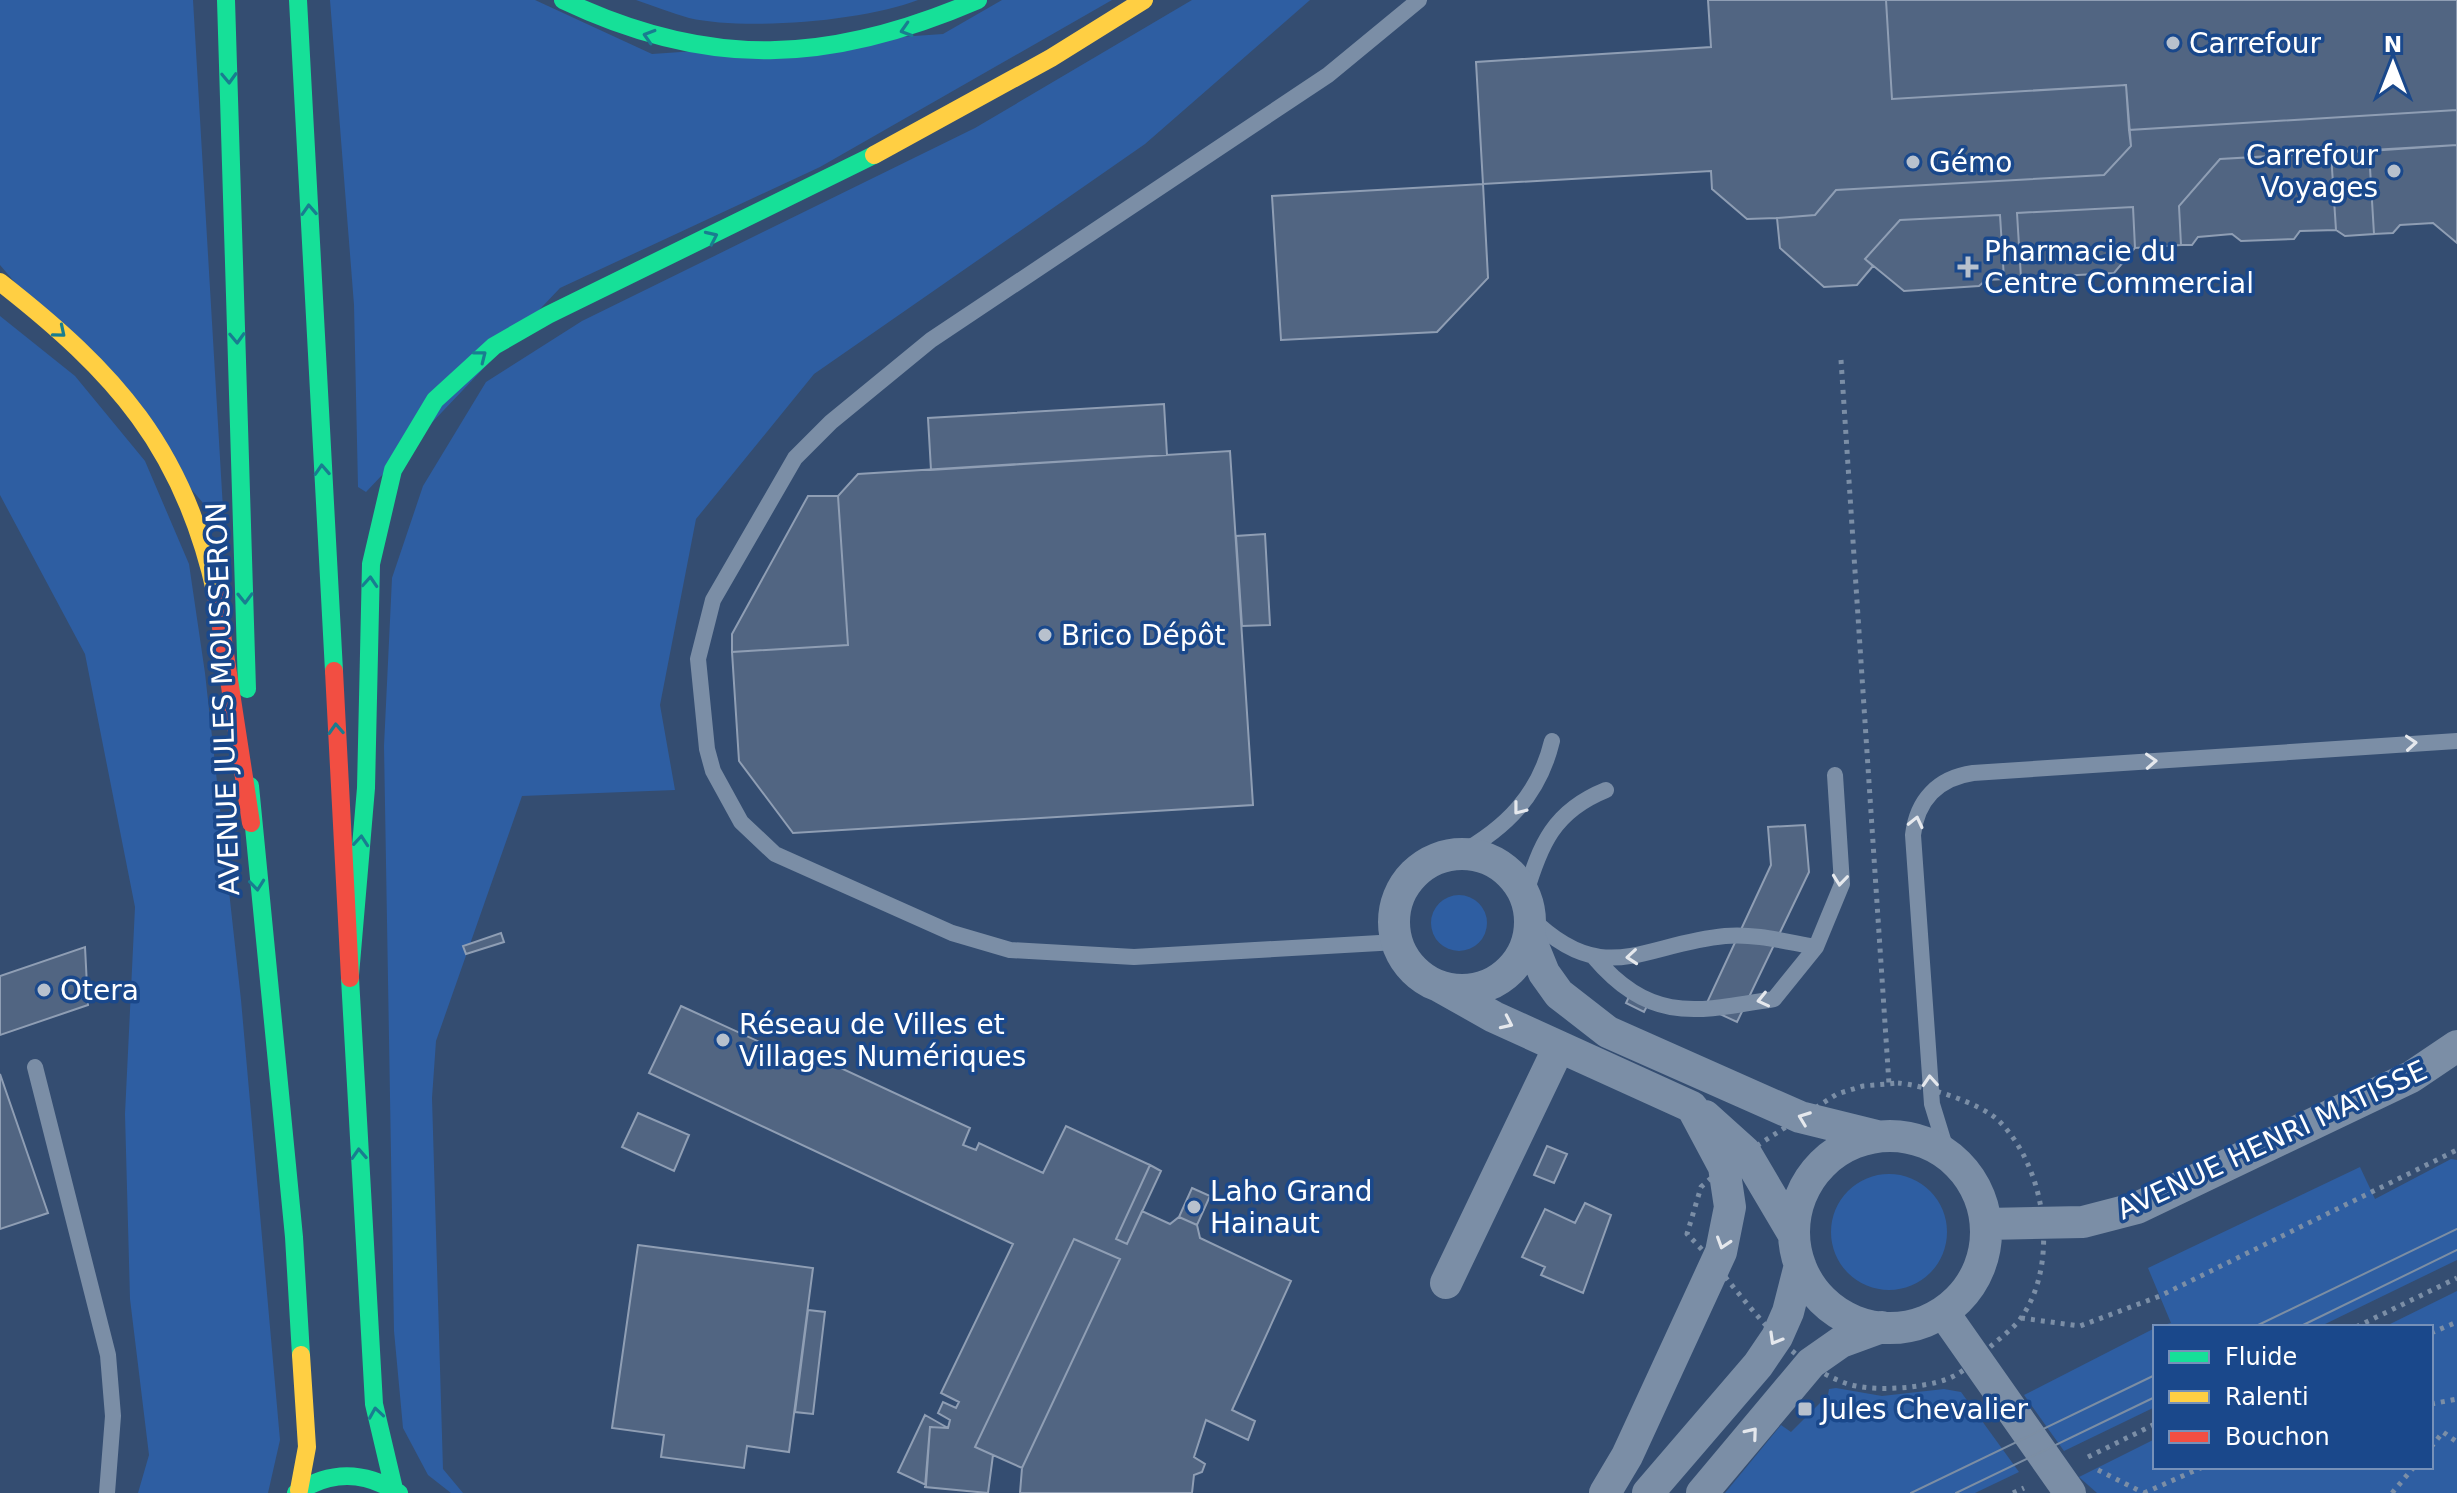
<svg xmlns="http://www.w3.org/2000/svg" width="2457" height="1493" font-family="'DejaVu Sans',sans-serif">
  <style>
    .green { fill: #2e5ea2 }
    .building { fill: #516582; stroke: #8f9eb4; stroke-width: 2 }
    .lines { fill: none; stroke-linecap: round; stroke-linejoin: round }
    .path { stroke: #7b8ea6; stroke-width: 5; stroke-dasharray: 4 6; stroke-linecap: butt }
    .lane { stroke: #7b8ea6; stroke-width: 16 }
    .street { stroke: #7b8ea6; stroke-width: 32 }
    .fast { stroke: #16e098; stroke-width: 18 }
    .slow { stroke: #ffcf43; stroke-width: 18 }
    .jam { stroke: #f24e42; stroke-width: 18 }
    .tram { stroke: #7c8ea4; stroke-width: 2 }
    .oneway { stroke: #197d90 }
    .oneway2 { stroke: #e5e8ed }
    .poi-dot { fill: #b8c1cd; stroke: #1a488b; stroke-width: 3 }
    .labels { text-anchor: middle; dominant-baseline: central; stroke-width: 7; stroke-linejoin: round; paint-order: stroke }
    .poi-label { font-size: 28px; fill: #fff; stroke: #1a488b; text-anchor: start }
    .street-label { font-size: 28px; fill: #fff; stroke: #1a488b }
  </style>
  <rect width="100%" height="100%" fill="#344d71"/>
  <!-- green -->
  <path class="green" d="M0,0H193L223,509L209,510L0,265Z
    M330,0H535L652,54L943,34L1002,0H1112L820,167L560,288L366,492L358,487L354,305Z
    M636,0H918C864,21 746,31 689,18C672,13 654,6 636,0Z
    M1192,0H1310L1145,144L814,374L696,519L660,705L675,790L522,796L436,1041L432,1098L443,1469L463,1493H451L428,1475L403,1428L394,1331L384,746L392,578L423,486L486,382L582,321L975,128Z
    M0,316L75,376L145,461L189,564L205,673L241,1000L280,1440L268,1493H138L149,1455L130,1299L125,1114L135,907L85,654L0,495Z
    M1431 923a28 28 0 1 1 56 0a28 28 0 1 1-56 0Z
    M2451,1159L2457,1160V1260L2319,1327H2156L2171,1323L2148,1268L2360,1167L2375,1199Z
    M1831 1232a58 58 0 1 1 116 0a58 58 0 1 1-116 0Z
    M2457,1291V1493H2097L2079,1477L2155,1439V1467H2431V1327H2384Z
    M2155,1328V1407L2064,1451L2024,1395Z
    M1836,1388L1882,1396L1944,1389L1961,1392L2019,1472L1975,1493H1725L1781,1425L1791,1432L1828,1395L1829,1389Z"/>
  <!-- building -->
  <path class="building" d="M1708,0H1886L1892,99L2126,85L2131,146L2104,175L1836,190L1815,215L1777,218L1747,219L1712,189L1711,171L1483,184L1476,62L1711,47Z
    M1886,0H2457V110L2129,130L2126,85L1892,99Z
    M2457,110V145L2220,159L2179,206L2181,245L2135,248L2133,207L2017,213L2021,278L2004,279L2000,215L1900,220L1865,259L1873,266L1857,285L1824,287L1780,248L1777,218L1815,215L1836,190L2104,175L2131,146L2129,130Z
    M2457,145V243L2433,223L2400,225L2393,233L2374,234L2369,151Z
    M2369,151L2374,234L2345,236L2336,230L2331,153Z
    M2331,153L2336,230L2300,231L2294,239L2241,241L2232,234L2198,237L2192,245H2181L2179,206L2220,159Z
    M1483,184L1488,278L1437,332L1281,340L1272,196Z
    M2133,207L2135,248L2114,273L2021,278L2017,213Z
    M2000,215L2004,279L1986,280L1979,286L1904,291L1865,259L1900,220Z
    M1164,404L1167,455L931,470L928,418Z
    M1230,451L1253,805L793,833L739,761L732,652L848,645L838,496L858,474Z
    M808,496H838L848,645L732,652V634Z
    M1265,534L1270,625L1242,626L1236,536Z
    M1805,825L1809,872L1737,1022L1705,1007L1771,865L1768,827Z
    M501,933L504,942L466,954L463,946Z
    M85,947L88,1005L0,1035V976Z
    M1632,990L1651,998L1644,1012L1626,1003Z
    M681,1006L799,1060L795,1067L806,1072L815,1056L970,1128L963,1145L976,1150L979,1143L1043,1173L1066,1126L1150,1165L1116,1239L1127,1244L1142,1211L1170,1224L1179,1217L1197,1225L1200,1238L1291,1281L1232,1410L1255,1421L1248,1440L1206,1420L1194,1457L1205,1464L1202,1472L1194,1475L1192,1493H1020L1022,1468L1120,1259L1074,1239L975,1447L993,1455L988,1493L925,1487L930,1427L948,1428L950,1420L938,1413L943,1402L956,1408L959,1402L941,1393L1013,1244L649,1073Z
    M0,1074L48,1213L0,1229Z
    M638,1113L689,1135L674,1171L622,1147Z
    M1547,1146L1567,1154L1554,1183L1534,1175Z
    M1150,1165L1161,1171L1127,1244L1116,1239Z
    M1192,1188L1210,1196L1197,1225L1179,1217Z
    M1585,1203L1611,1215L1583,1293L1541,1275L1545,1267L1522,1257L1545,1209L1575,1223Z
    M1074,1239L1120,1259L1022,1468L975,1447Z
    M638,1245L813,1268L789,1452L747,1446L744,1468L661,1457L664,1435L612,1428Z
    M808,1310L825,1312L813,1414L795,1412Z
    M925,1415L948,1428L930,1427L926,1485L898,1472Z"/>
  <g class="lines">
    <!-- path -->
    <path class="path" d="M1841,360L1889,1084
      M1898,1083C1923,1085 1981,1103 1999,1121C2046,1168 2060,1263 2021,1318C2013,1329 2000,1338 1990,1347C1959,1376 1953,1381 1911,1387C1890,1389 1865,1390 1845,1383C1776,1358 1737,1283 1687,1234L1701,1187L1724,1167L1837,1094L1863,1086Z
      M2021,1318L2080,1326L2160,1296L2457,1150
      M2356,1327L2457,1278
      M2431,1333L2457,1322
      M2431,1404L2457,1399
      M2431,1447L2443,1432L2457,1442
      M2088,1457L2155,1424
      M2098,1470L2144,1493
      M2013,1493L2024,1488
      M2144,1493L2203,1467
      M2392,1493L2414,1467"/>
    <!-- lane -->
    <path class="lane" d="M1459,854C1506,828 1539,795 1552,741
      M1525,896C1540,844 1554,811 1606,790
      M1530,917C1604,990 1642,944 1725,936C1754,933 1787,942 1816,947L1842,884L1835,775
      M1397,942L1134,957L1010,950L952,933L775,854L741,822L713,771L707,749L698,659L713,600L795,458L831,422L931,340L1328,75L1419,0
      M1593,956C1651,1024 1695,1012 1774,999L1816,947
      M35,1067L108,1355L113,1416L107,1493
      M1948,1156L1932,1104L1913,835C1917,800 1938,778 1973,773L2457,741"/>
    <!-- street -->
    <path class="street" d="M1394 922a68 68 0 1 1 136 0a68 68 0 1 1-136 0Z
      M1529,936L1544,973L1559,994L1608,1032L1800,1117L1877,1136
      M1439,986L1494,1017L1692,1107L1724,1167L1730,1207L1721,1252L1627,1456L1605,1493
      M1705,1116L1745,1152L1794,1235
      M1794 1232a96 96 0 1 1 192 0a96 96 0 1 1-192 0Z
      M1986,1224L2083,1222L2137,1208L2411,1077L2457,1046
      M1446,1283L1559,1047
      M1943,1312L2070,1493
      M1648,1493L1758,1365L1777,1337L1788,1312L1800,1265
      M1702,1493L1811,1363L1841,1342L1882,1327"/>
    <!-- fast -->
    <path class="fast" d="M226,0L247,689
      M298,0L334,671
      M563,0C710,70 830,64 978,0
      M250,786L294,1237L301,1355
      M350,975L366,788L371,564L393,470L435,400L494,346L548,315L874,155
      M350,978L374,1404L394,1489
      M296,1493C331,1470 364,1471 399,1493"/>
    <!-- slow -->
    <path class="slow" d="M874,155L1051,58L1144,0
      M0,282C115,372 184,448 216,595
      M299,1490L307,1447L301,1355"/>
    <!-- jam -->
    <path class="jam" d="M216,595L251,823
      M334,671L350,978"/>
    <!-- tram -->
    <path class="tram" d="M2254,1327L2457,1229
      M2299,1327L2457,1250
      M1911,1493L2155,1375
      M1956,1493L2155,1397"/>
  </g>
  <!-- one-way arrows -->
  <defs><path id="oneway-chevron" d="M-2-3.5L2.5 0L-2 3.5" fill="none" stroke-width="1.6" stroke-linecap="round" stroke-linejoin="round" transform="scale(2)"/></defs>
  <g class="oneway">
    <use href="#oneway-chevron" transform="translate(906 30) rotate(163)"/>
    <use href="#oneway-chevron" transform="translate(649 36) rotate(-163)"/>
    <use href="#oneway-chevron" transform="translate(229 78) rotate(88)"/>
    <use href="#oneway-chevron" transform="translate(309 210) rotate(-93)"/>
    <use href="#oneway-chevron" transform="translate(712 237) rotate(-25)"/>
    <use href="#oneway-chevron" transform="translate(60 332) rotate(40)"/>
    <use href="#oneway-chevron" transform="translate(237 338) rotate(88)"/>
    <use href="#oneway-chevron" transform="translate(481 356) rotate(-38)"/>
    <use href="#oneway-chevron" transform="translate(322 470) rotate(-93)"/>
    <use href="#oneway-chevron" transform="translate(370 582) rotate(-86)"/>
    <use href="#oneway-chevron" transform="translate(245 598) rotate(89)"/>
    <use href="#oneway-chevron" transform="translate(336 729) rotate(-93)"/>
    <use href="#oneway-chevron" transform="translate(361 841) rotate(-85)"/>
    <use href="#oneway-chevron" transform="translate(257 885) rotate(84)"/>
    <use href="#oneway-chevron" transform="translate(359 1154) rotate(-93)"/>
    <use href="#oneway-chevron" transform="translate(376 1413) rotate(-99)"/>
  </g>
  <g class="oneway2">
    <use href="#oneway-chevron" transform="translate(2411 743) rotate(-4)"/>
    <use href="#oneway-chevron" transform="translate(2151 761) rotate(-3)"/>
    <use href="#oneway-chevron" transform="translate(1519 809) rotate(128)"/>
    <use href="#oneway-chevron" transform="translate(1916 822) rotate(-77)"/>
    <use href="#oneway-chevron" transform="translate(1840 880) rotate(96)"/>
    <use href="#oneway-chevron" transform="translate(1632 957) rotate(175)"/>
    <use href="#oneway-chevron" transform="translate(1763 1000) rotate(167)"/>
    <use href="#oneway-chevron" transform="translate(1507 1023) rotate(25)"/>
    <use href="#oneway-chevron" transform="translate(1930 1081) rotate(-94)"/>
    <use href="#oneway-chevron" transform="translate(1804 1118) rotate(-159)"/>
    <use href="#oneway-chevron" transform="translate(1723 1243) rotate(108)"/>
    <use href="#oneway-chevron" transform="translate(1775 1339) rotate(120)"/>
    <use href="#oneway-chevron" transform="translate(1752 1433) rotate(-50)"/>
  </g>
  <!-- markers -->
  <g class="poi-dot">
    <circle cx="2173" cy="43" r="8"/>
    <circle cx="1913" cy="162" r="8"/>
    <circle cx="2394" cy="171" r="8"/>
    <path d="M1964 255h8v8h8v8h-8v8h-8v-8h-8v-8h8z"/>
    <circle cx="1045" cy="635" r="8"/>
    <circle cx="44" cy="990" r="8"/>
    <circle cx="723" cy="1040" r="8"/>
    <circle cx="1194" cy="1207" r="8"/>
    <rect x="1797" y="1401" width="16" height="16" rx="4"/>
  </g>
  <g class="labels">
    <!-- poi labels -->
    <g class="poi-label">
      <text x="2189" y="43">Carrefour</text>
      <text x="2378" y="155" text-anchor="end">Carrefour<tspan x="2378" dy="32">Voyages</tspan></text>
      <text x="1929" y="162">Gémo</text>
      <text x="1984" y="251">Pharmacie du<tspan x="1984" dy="32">Centre Commercial</tspan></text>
      <text x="1061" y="635">Brico Dépôt</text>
      <text x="60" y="990">Otera</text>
      <text x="739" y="1024">Réseau de Villes et<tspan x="739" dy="32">Villages Numériques</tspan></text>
      <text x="1210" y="1191">Laho Grand<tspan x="1210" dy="32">Hainaut</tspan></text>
      <text x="1821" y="1409">Jules Chevalier</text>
    </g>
    <!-- street labels -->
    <g class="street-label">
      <text transform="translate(223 699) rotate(-92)">AVENUE JULES MOUSSERON</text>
      <text transform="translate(2272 1140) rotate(-25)">AVENUE HENRI MATISSE</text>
    </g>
  </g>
  <!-- legend -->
  <rect x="2153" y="1325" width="280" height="144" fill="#1a488b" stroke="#7691b9" stroke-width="2"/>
  <rect x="2169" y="1351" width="40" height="12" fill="#16e098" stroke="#7691b9" stroke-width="2"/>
  <text x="2225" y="1365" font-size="24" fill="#ffffff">Fluide</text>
  <rect x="2169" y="1391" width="40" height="12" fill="#ffcf43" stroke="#7691b9" stroke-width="2"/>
  <text x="2225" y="1405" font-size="24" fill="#ffffff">Ralenti</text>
  <rect x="2169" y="1431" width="40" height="12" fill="#f24e42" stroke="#7691b9" stroke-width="2"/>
  <text x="2225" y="1445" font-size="24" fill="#ffffff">Bouchon</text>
  <!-- north arrow -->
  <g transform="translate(2393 64)" stroke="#1a488b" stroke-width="6" paint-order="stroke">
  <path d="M0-6L14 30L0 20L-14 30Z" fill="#ffffff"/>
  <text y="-12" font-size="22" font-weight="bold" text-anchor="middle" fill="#ffffff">N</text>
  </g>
</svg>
